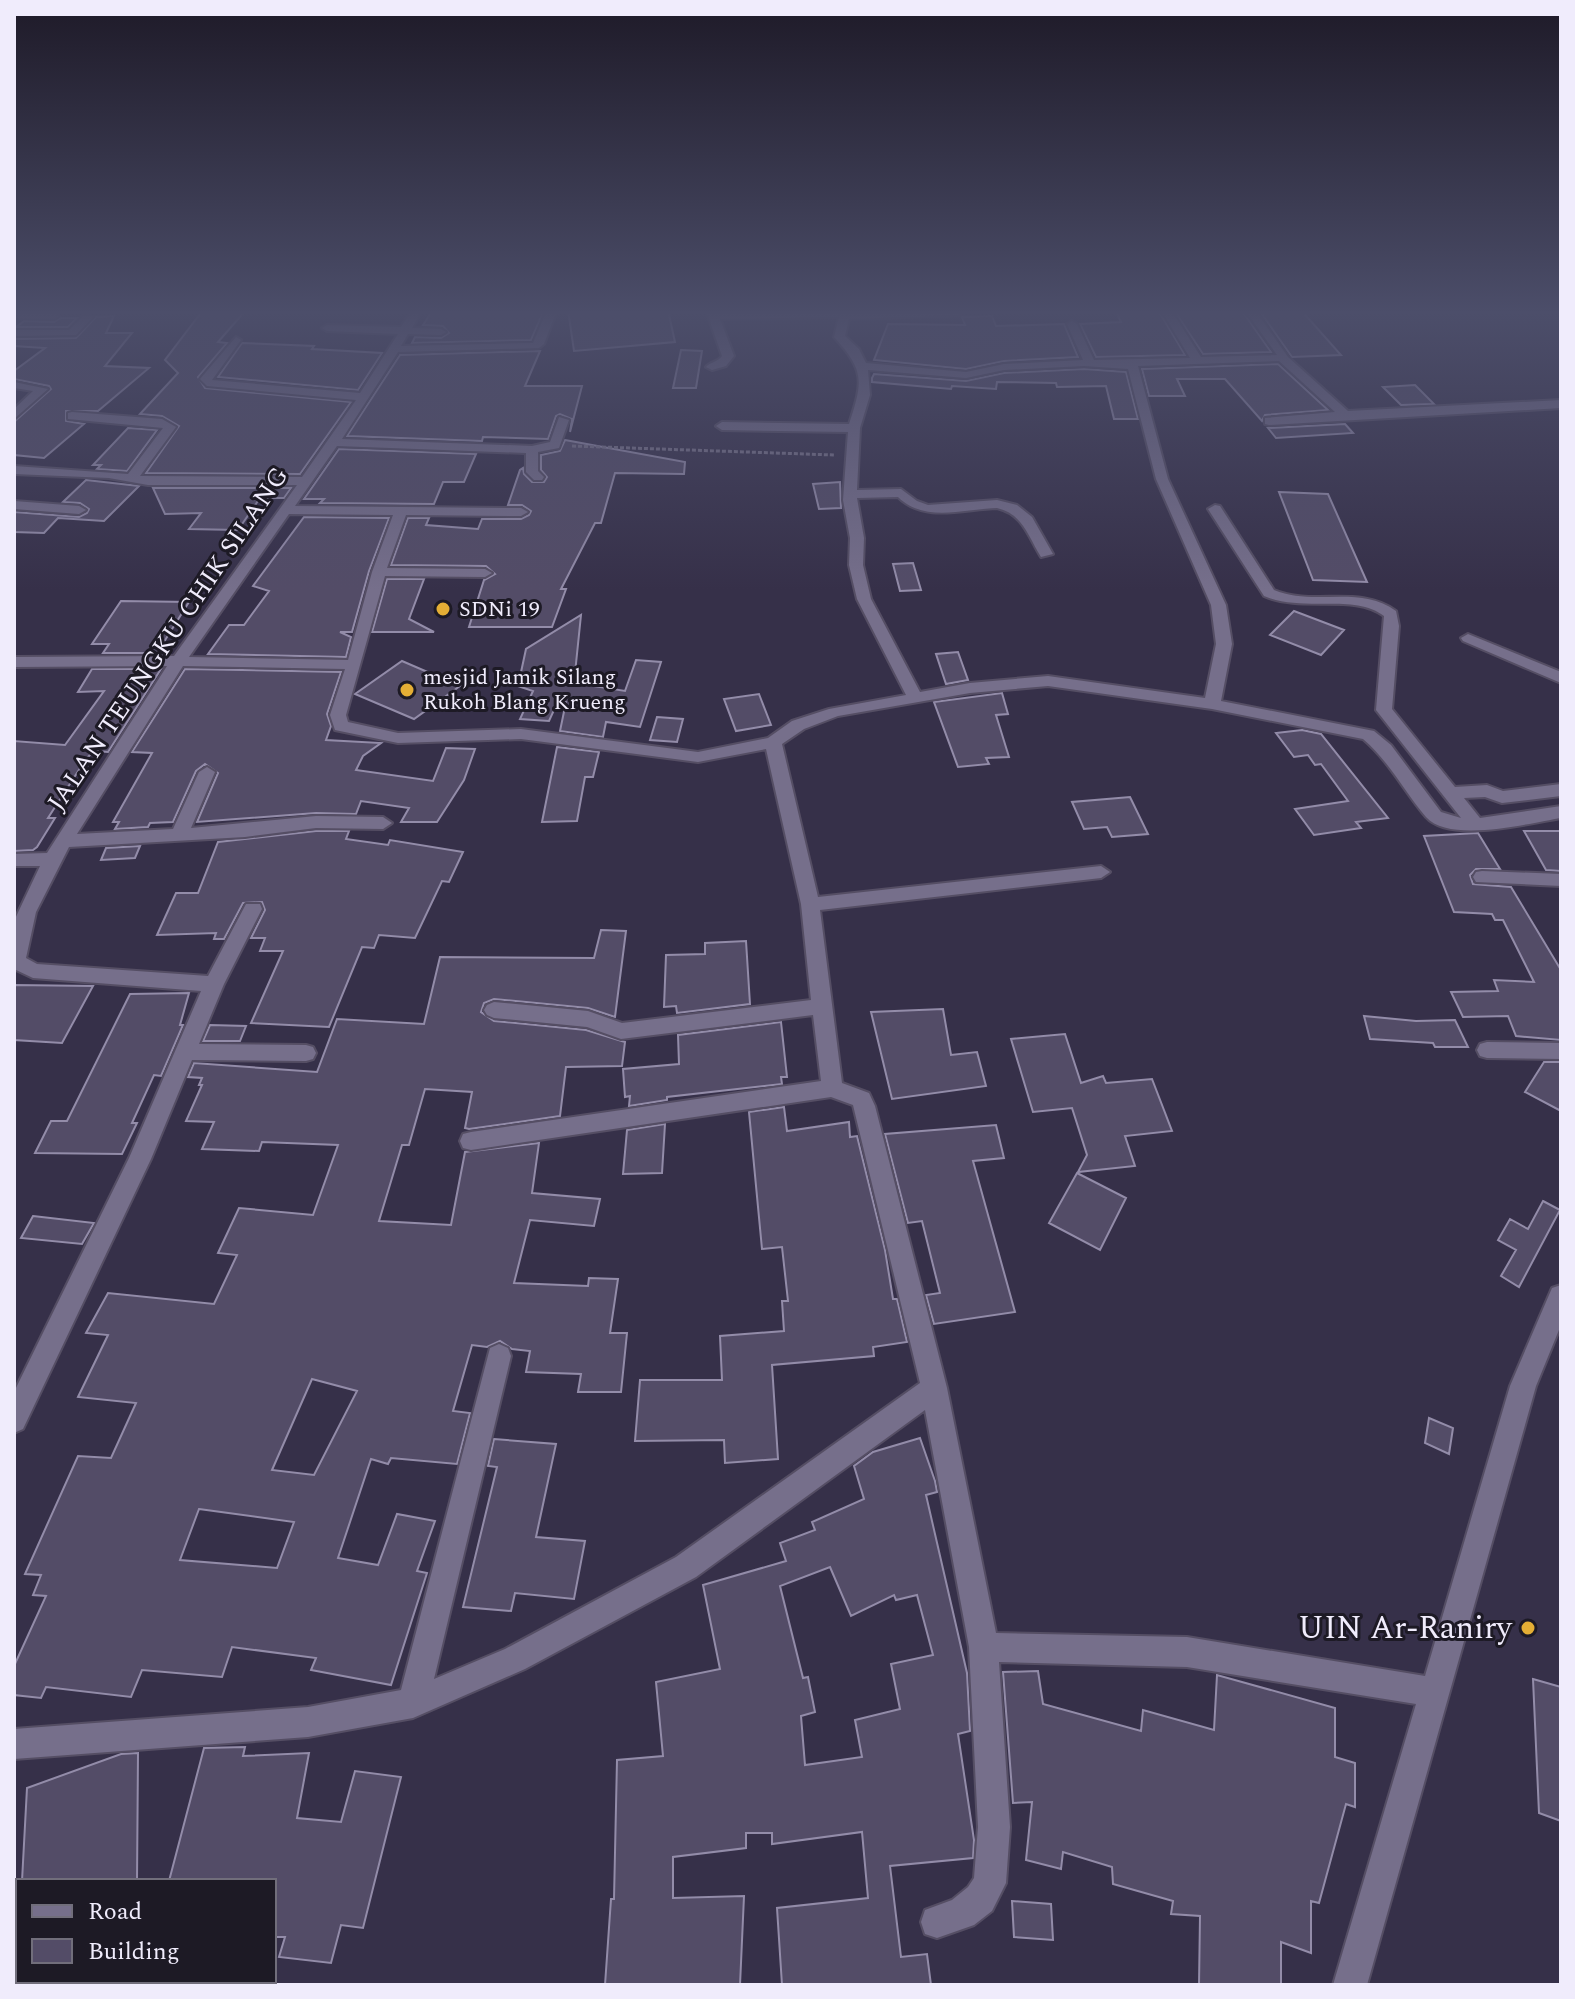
<svg xmlns="http://www.w3.org/2000/svg" width="1575" height="1999" font-family="Spectral,serif">
  <style>
    .building { fill: #534c67; stroke: #938ca9; stroke-width: 2; fill-rule: evenodd }
    .lines { fill: none; stroke-linecap: round; stroke-linejoin: round }
    .minor-casing { stroke: #554e64; stroke-width: 4 }
    .path { stroke: #7a748a; stroke-width: 3; stroke-dasharray: 4 2; stroke-linecap: butt }
    .minor { fill: #766f8b; fill-rule: evenodd }
    .poi-dot { fill: #e4ae35; stroke: #1d1a25; stroke-width: 3 }
    .labels { text-anchor: middle; dominant-baseline: central; stroke-width: 6; stroke-linejoin: round; paint-order: stroke }
    .far-poi-label { font-size: 22px; fill: #f0ecfc; stroke: #1d1a25; text-anchor: start }
    .street-label { font-size: 26px; fill: #f0ecfc; stroke: #1d1a25 }
    .near-poi-label { font-size: 32px; fill: #f0ecfc; stroke: #1d1a25; text-anchor: end }
  </style>
  <rect width="100%" height="100%" fill="#363049"/>
  <!-- building -->
  <path class="building" d="M203,310H246L218,342L227,343L198,377L205,388L351,402L300,474L146,473L179,426L162,416L140,414L178,373L165,360Z
    M433,310L454,311L544,310L531,340L412,343L415,337L441,338L449,333L443,326L423,325Z
    M568,310H668L675,342L574,351Z
    M1115,310H1158L1185,355L1096,357L1080,324L1121,322Z
    M1174,310L1242,311L1271,352L1203,354Z
    M1259,310H1301L1341,355L1292,357Z
    M114,316L106,333H132L105,366L149,368L98,411H66V421L84,424L44,458L14,455V422L51,389L49,386L14,379V371L45,348L14,346V339L76,338L96,317Z
    M992,316L996,326L1064,324L1078,357L1004,361L966,369L874,360L888,324L965,325L962,317Z
    M61,318H77L68,327H16L24,321L54,322Z
    M242,343L314,346L312,349L382,353L358,390L218,377Z
    M681,350L702,351L696,388H673Z
    M540,351L525,386H582L570,432L572,419L560,414L556,416L548,439L483,437L482,441L347,436L400,355Z
    M1278,364L1328,410L1265,415L1262,421L1225,379H1177L1185,396H1149L1142,369Z
    M1084,369L1126,372L1138,419H1114L1106,386L1057,387L1056,383L997,382L996,389L952,386L951,389L872,382V378L874,374L966,381L1004,373Z
    M1415,385L1434,404L1401,405L1383,387Z
    M1345,424L1353,433L1276,438L1268,428Z
    M128,428L157,430L127,471L97,469L101,465H93Z
    M565,440L685,462L684,474L615,473L601,523H595L561,589H566L552,627H469L484,580L495,574L486,566L391,565L408,518H429L426,525L478,529L482,519H521L529,515L531,511L522,505H508L520,470L523,468L524,474L532,482H544L547,477L541,470V455L560,451Z
    M339,449L476,454L464,482H443L434,504L320,503L324,499H304Z
    M86,480L139,486L104,521L58,518L44,533L14,532V512L79,517L87,513L89,509L80,503L63,502Z
    M840,482L841,508L819,509L813,484Z
    M153,488H291L284,498H260L238,530L189,529L201,513L165,514Z
    M1279,492L1328,494L1367,582L1313,580Z
    M304,517L389,518L369,571L352,632H340L351,637L346,657L208,654L229,625H244L269,591L253,586Z
    M913,563L921,590L900,591L893,564Z
    M387,579H424L409,619L434,632H372Z
    M121,601L189,602L157,653H103L109,644H92Z
    M1294,611L1344,630L1321,655L1270,635Z
    M581,615L574,683L625,691L636,660L661,662L640,727L606,722L603,737L560,731L566,702L559,699L549,721L520,719L533,691L518,686L526,649Z
    M958,652L968,680L946,684L936,654Z
    M402,661L460,686L414,719L355,694Z
    M92,669H161L108,752L94,751L86,759L48,818H55L37,847L33,850L14,851V741L65,745L104,691L78,692Z
    M185,669L341,672L327,714L331,726L326,740L381,743L363,756L356,770L433,781L446,748L475,749L464,780L437,822H401L409,808L361,801L356,814L316,813L197,822L218,773L205,764L196,771L173,822L150,823L148,827L115,829L119,822H113L152,753L132,752Z
    M1002,693L1008,714L996,715L1009,757L986,758L989,764L958,767L934,702Z
    M759,694L771,725L736,731L724,699Z
    M657,717L683,719L677,742L650,740Z
    M1302,730L1321,734L1388,818L1356,822L1361,828L1314,835L1295,809L1348,801L1321,764L1315,765L1308,755L1294,757L1276,733Z
    M557,747L599,752L593,777H585L577,821L542,822Z
    M1130,797L1148,834L1112,837L1107,827L1084,829L1072,802Z
    M316,831H349L346,839L388,845L390,840L463,852L449,882L442,881L415,938L379,935L374,948L362,947L329,1027L251,1023L283,951H260L265,938H251L265,910L262,902L243,903L224,939H214L216,933L157,935L176,893H198L218,842Z
    M1524,831H1561V871L1546,870Z
    M1478,833L1500,869H1476L1470,875L1473,884L1511,887L1561,970V1040L1516,1036L1508,1016L1463,1017L1451,992L1498,991L1494,980L1534,982L1503,920H1495L1492,914L1454,912L1424,836Z
    M140,846L135,858L101,860L106,848Z
    M601,930L626,931L615,1017L588,1008L494,999L484,1003L481,1012L494,1021L586,1030L625,1042L622,1066L566,1067L560,1116L469,1129L465,1128L472,1092L425,1089L409,1145H402L379,1221L451,1225L465,1152L539,1143L532,1193L600,1199L594,1226L530,1220L514,1283L588,1286L589,1278L618,1279L610,1333H627L621,1392H578L581,1374L526,1372L530,1351L512,1349L500,1341L487,1347L472,1345L453,1411L470,1413L457,1464L391,1458L388,1464L371,1459L338,1558L378,1565L397,1514L435,1521L417,1571L427,1573L391,1685L311,1670L316,1658L232,1647L222,1677L142,1670L131,1697L46,1687L41,1698L14,1695V1666L46,1596L33,1595L41,1575L25,1574L78,1456L111,1458L136,1403L78,1397L108,1335L86,1333L108,1293L214,1304L237,1255L218,1253L239,1208L313,1215L338,1145L262,1142L259,1151L202,1149L214,1122L186,1121L202,1085H199L202,1078L188,1077L194,1063L317,1072L337,1019L424,1024L440,957L594,958ZM312,1379L357,1391L314,1475L272,1470ZM199,1509L294,1522L277,1568L180,1560Z
    M746,941L750,1004L677,1013L676,1006L664,1007L666,955L705,954V943Z
    M14,985L93,986L62,1043L14,1040Z
    M189,993L180,1025H183L161,1076L154,1075L132,1123H137L122,1154L35,1153L51,1121H67L130,994Z
    M943,1009L951,1055L977,1052L986,1086L892,1099L871,1012Z
    M1364,1016L1416,1021L1455,1020L1468,1047H1435L1433,1043L1370,1039Z
    M781,1022L787,1077H781L782,1084L667,1097V1100L629,1106L630,1096L625,1097L623,1069L679,1064L678,1035Z
    M210,1025L246,1026L240,1041H203Z
    M1065,1034L1081,1083L1103,1076L1106,1083L1152,1079L1172,1131L1125,1136L1135,1166L1078,1172L1087,1155L1072,1108L1033,1112L1011,1039Z
    M1544,1062H1561V1111L1525,1092Z
    M784,1107L787,1131L849,1122L850,1137L857,1136L885,1250L893,1299H897L907,1342L873,1347L874,1356L772,1365L778,1459L725,1463L724,1440L635,1441L640,1380H722L720,1336L784,1331L782,1301H788L782,1247L762,1249L749,1112Z
    M665,1124L662,1173L623,1174L627,1130Z
    M996,1125L1004,1158L973,1161L1015,1312L934,1324L926,1295L940,1293L922,1221L908,1223L885,1134Z
    M1077,1173L1126,1198L1100,1250L1049,1223Z
    M1543,1201L1560,1210L1519,1287L1501,1276L1516,1250L1498,1240L1510,1219L1528,1229Z
    M33,1216L94,1223L82,1244L21,1238Z
    M1429,1418L1453,1428L1449,1454L1425,1443Z
    M920,1438L935,1481L937,1492L926,1495L967,1673L970,1731L958,1734L974,1840L973,1858L890,1866L901,1957L927,1954L931,1985H782L777,1908L868,1898L862,1832L772,1844V1833H746V1848L673,1857V1898L744,1896L740,1985H605L611,1899H614L617,1760L663,1756L656,1682L720,1669L703,1585L786,1561L780,1543L815,1530L812,1522L864,1499L854,1466L873,1452ZM830,1567L851,1616L894,1595L896,1600L917,1595L933,1655L891,1664L900,1709L855,1720L862,1757L805,1765L801,1716L815,1712L808,1677L803,1678L780,1586Z
    M494,1439L556,1444L536,1537L585,1541L574,1599L515,1593L511,1611L463,1607L497,1467L488,1466Z
    M1038,1671L1043,1704L1141,1731L1143,1710L1214,1730L1217,1675L1335,1708V1757L1355,1763V1807L1346,1804L1319,1903L1311,1901V1953L1281,1942V1985H1199L1200,1916L1171,1914L1173,1901L1113,1884L1112,1867L1063,1852L1061,1869L1026,1860L1032,1802L1013,1803L1003,1672Z
    M1533,1679L1561,1687V1821L1539,1813Z
    M245,1747L243,1756L309,1753L297,1818L341,1822L355,1771L401,1777L363,1928L341,1925L331,1963L279,1957L285,1937H274V1881H169L204,1748Z
    M138,1753L137,1881H22L27,1788L121,1754Z
    M1012,1901L1051,1904L1053,1940L1014,1937Z"/>
  <g class="lines">
    <!-- minor casing -->
    <g class="minor-casing">
      <path id="minor" d="M412,310H422L412,328L441,329L446,332L441,335L408,334L401,346L533,343L547,310H557L544,344L539,348L398,352L342,439L532,446L550,442L559,417L569,420L559,448L538,452V471L544,477L542,480H534L526,472V453L337,446L295,506L521,508L528,512L521,516L406,515L387,568L485,569L492,573L485,577L385,576L346,715L348,722L398,733L521,729L698,752L768,738L792,721L829,709L906,695L857,599L849,565L850,538L843,500L848,432L722,430L716,426L722,422L849,424C863,381 865,371 834,337L839,317L720,319L734,356L726,366L712,370L706,367C710,362 718,362 722,356L706,310L721,313L839,310L846,313L956,310L961,313L960,315L849,319L845,336L859,349L866,363L966,372L1004,364L1083,360L1067,324L1072,321L1077,324L1094,360L1190,358L1161,310H1171L1201,357L1277,355L1245,310H1255L1288,357L1348,411L1561,400V408L1269,425L1265,424V418L1335,412L1279,361L1138,366L1168,479L1226,605L1232,644L1221,701L1374,731L1391,745L1441,812L1461,818L1376,710L1384,616C1354,593 1303,613 1264,596L1208,509L1215,505L1220,506L1274,590C1314,607 1359,584 1396,611L1399,626L1392,709L1455,787L1487,785L1503,791L1561,784V796L1502,803L1485,797L1464,798L1480,818L1561,806V818C1530,823 1450,844 1426,817C1404,791 1389,761 1363,739L1212,709L1048,686L970,693L838,716L804,729L782,744L818,897L1101,866L1110,872L1101,878L820,910L842,1083L869,1093L875,1106L947,1388L996,1633L1187,1637L1425,1676L1510,1386L1552,1288L1561,1285V1325L1536,1386L1367,1985H1333L1416,1704L1187,1667L999,1662L1010,1827L1006,1883L992,1911L974,1925L937,1938L925,1934L921,1922L925,1910L952,1900L968,1887L974,1878L978,1827L969,1647L925,1410L696,1577L525,1669L413,1718L308,1737L14,1759V1729L308,1707L401,1690L490,1348L499,1344L508,1348L511,1356L434,1679L505,1649L676,1557L920,1383L853,1105L831,1097L471,1150L463,1148L460,1141L463,1134L471,1132L821,1081L813,1015L621,1039L587,1027L494,1018L487,1015L484,1010L487,1005L494,1002L588,1011L622,1023L811,1000L801,904L766,749L698,762L521,739L398,743L335,730L330,715L345,669L183,666L77,834L173,829L199,772L207,767L215,772L191,828L316,816L383,817L392,823L383,829L316,828L245,837L69,847L36,912L26,958L37,964L208,976L246,904H260L262,909L224,984L199,1044L306,1045L313,1047L316,1053L313,1059L306,1061L192,1060L151,1159L23,1429L14,1433V1392L129,1158L201,991L33,978L14,969V921L40,866H14V854L47,853L167,666L14,667V657L174,656L297,485H148L109,478L14,474V466L128,474L163,428L68,419V413L72,412L162,419L176,427L140,476L302,477L356,400L207,386L200,379L236,337L241,340L212,380L360,393L398,334L327,331L322,328L327,325L401,327ZM1084,366L1128,369L1156,479L1211,605L1216,644L1205,698L1048,676L970,683L920,692L871,599L863,565L864,538L857,498L898,497C925,523 963,509 997,508C1023,514 1028,536 1041,557L1053,554L1032,517L1017,505L997,500L928,505L917,501L901,489L857,490L860,428L870,395L868,370L966,378L1004,370ZM289,514L393,515L372,572L348,660L189,657Z
        M14,312L54,313L59,316L54,319L14,318Z
        M84,315L93,317L76,335L14,336V330H69Z
        M14,382L48,389L14,419V409L33,391L14,388Z
        M14,501L79,506L86,510L79,514L14,509Z
        M1468,634L1561,672V683L1463,641L1461,638Z
        M1482,871L1561,874V886L1476,882L1473,877L1476,872Z
        M1487,1042L1561,1043V1059L1487,1058L1480,1056L1477,1050L1480,1044Z"/>
    </g>
    <!-- path -->
    <path class="path" d="M572,446L834,455"/>
    <!-- minor -->
    <use href="#minor" class="minor"/>
  </g>
  <!-- sky -->
  <linearGradient id="sky" x2="0" y2="1"><stop stop-color="#1e1a28"/><stop offset="0.53" stop-color="#4c4e6a"/><stop offset="1" stop-color="#4c4e6a" stop-opacity="0"/></linearGradient>
  <rect width="1575" height="590" fill="url(#sky)"/>
  <!-- markers -->
  <g class="poi-dot">
    <circle cx="443" cy="609" r="8"/>
    <circle cx="407" cy="690" r="8"/>
    <circle cx="1528" cy="1628" r="8"/>
  </g>
  <g class="labels">
    <!-- far-poi labels -->
    <g class="far-poi-label">
      <text x="459" y="609">SDNi 19</text>
      <text x="423" y="677">mesjid Jamik Silang<tspan x="423" dy="25">Rukoh Blang Krueng</tspan></text>
    </g>
    <!-- street labels -->
    <g class="street-label">
      <text transform="translate(168 639) rotate(-56)">JALAN TEUNGKU CHIK SILANG</text>
    </g>
    <!-- near-poi labels -->
    <g class="near-poi-label">
      <text x="1512" y="1628">UIN Ar-Raniry</text>
    </g>
  </g>
  <!-- border -->
  <rect width="1575" height="1999" fill="none" stroke="#f0ecfc" stroke-width="32"/>
  <!-- legend -->
  <rect x="16" y="1879" width="260" height="104" fill="#1d1a25" stroke="#716e7b" stroke-width="2"/>
  <rect x="32" y="1905" width="40" height="12" fill="#766f8b" stroke="#716e7b" stroke-width="2"/>
  <text x="88" y="1919" font-size="24" fill="#f0ecfc">Road</text>
  <rect x="32" y="1939" width="40" height="24" fill="#534c67" stroke="#716e7b" stroke-width="2"/>
  <text x="88" y="1959" font-size="24" fill="#f0ecfc">Building</text>
</svg>
